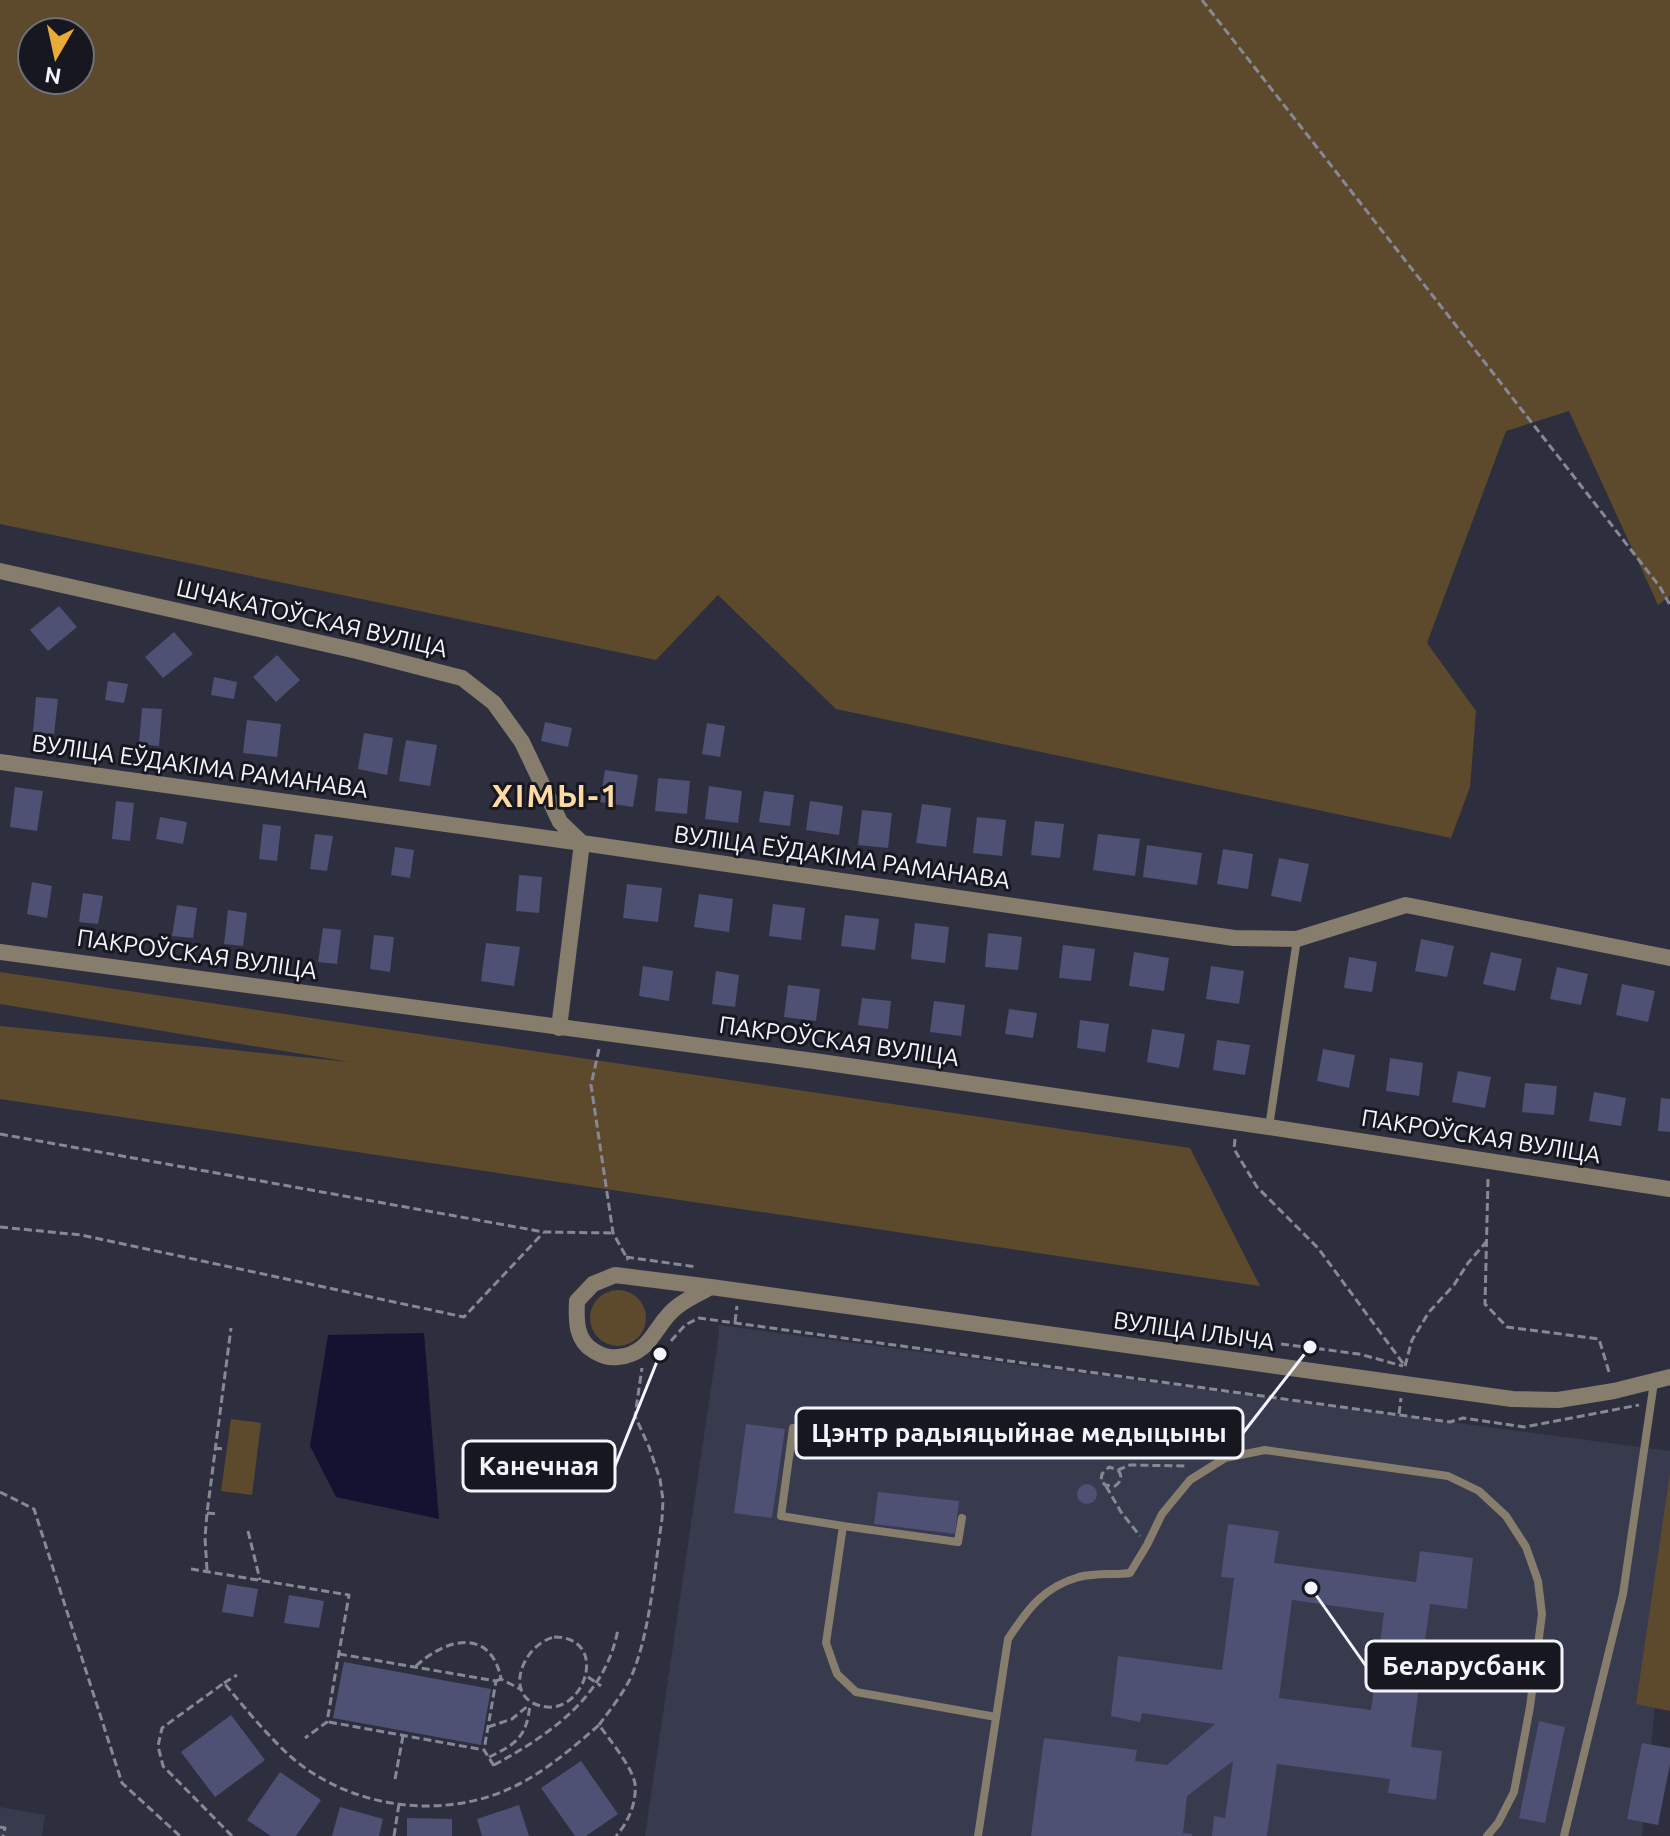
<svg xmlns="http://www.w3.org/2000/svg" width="1670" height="1836" font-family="Ubuntu,sans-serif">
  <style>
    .built { fill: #383a4e }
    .green { fill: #5d4a2c; fill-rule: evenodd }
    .water { fill: #131331 }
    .building { fill: #4e5074; fill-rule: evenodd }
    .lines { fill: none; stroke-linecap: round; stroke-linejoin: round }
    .path { stroke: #878895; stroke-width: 3; stroke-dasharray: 8 4; stroke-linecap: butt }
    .service { stroke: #877d6d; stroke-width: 8 }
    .minor { stroke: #877d6d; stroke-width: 16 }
    .tertiary { stroke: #877d6d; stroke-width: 16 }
    .labels { text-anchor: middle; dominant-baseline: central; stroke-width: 6; stroke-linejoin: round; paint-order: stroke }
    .street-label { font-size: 24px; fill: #f3f4fe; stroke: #17181f }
    .district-label { font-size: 32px; font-weight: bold; letter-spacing: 2px; fill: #fddaa4; stroke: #17181f }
    .leader { fill: none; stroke: #f3f4fe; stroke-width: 3 }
    .callout-dot { fill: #f3f4fe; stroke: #17181f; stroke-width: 3 }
    .callout { fill: #17181f; stroke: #f3f4fe; stroke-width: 3 }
    .callout-label { font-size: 26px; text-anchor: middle; font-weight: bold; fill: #f3f4fe }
  </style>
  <rect width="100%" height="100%" fill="#2e2f3e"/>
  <!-- built -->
  <path class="built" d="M718,1325L1670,1451V1555L1642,1836H645L719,1334Z
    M0,1807L45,1815L42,1836H0Z"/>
  <!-- green -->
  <path class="green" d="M0,0H1670V596L1658,605L1569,411L1506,431L1427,643L1476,711L1470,787L1451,838L836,709L718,595L656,660L0,524ZM32,32H80V80H32Z
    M0,972L1190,1148L1260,1286L0,1099V1026L350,1062L0,1004Z
    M590 1318a28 28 0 1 1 56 0a28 28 0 1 1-56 0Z
    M231,1419L261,1423L252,1495L221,1491Z
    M1670,1473V1711L1636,1704Z"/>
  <!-- water -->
  <path class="water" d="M424,1333L439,1519L336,1497L310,1446L328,1335Z"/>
  <!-- building -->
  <path class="building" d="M59,606L77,627L48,651L30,630Z
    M174,632L193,654L163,678L145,657Z
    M277,655L300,680L276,702L253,677Z
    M214,677L237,682L234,699L211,695Z
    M108,681L128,684L124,703L105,700Z
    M36,697L58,699L54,734L33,732Z
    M142,708L162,709L159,746L139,744Z
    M247,720L281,724L277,757L243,753Z
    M545,722L572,728L568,747L541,741Z
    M707,723L725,726L720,757L702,754Z
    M364,733L393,738L387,775L358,769Z
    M406,740L437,745L430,786L399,781Z
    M605,770L638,775L633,807L600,802Z
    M658,778L690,781L687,814L655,811Z
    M709,786L742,791L738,823L705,819Z
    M15,787L43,791L37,831L10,827Z
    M764,791L794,795L790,826L759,822Z
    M116,801L134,803L130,841L112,839Z
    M810,801L843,806L839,835L806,830Z
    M922,804L951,808L946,847L916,843Z
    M862,810L892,813L888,848L858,845Z
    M160,817L187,822L183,844L156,839Z
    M977,817L1006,820L1002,856L973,853Z
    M1035,821L1064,824L1060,858L1031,855Z
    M263,824L281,826L277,861L259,859Z
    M315,834L333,836L327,871L310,869Z
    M1098,834L1140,839L1135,876L1093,870Z
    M1147,845L1202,853L1197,885L1143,877Z
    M395,847L414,850L410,878L391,875Z
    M1223,849L1253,854L1248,889L1217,884Z
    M1279,858L1309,864L1301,902L1271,896Z
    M519,875L542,877L539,913L516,911Z
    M32,882L52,886L47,918L27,914Z
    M627,884L662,888L658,922L623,918Z
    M83,893L103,896L98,924L79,922Z
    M699,894L733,899L729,932L694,927Z
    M773,904L805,908L801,940L769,936Z
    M177,905L197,908L193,938L172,936Z
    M228,910L247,913L243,946L224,944Z
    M845,915L879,919L875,950L841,946Z
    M915,923L949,927L945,963L911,959Z
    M323,928L341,930L337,964L318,962Z
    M988,933L1022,937L1018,970L985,967Z
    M374,935L394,937L390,972L370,969Z
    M1421,939L1454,946L1447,977L1415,971Z
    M486,943L520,947L514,986L481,981Z
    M1063,945L1095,949L1091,981L1059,978Z
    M1134,952L1169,958L1164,991L1129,986Z
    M1491,952L1522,959L1515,991L1483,984Z
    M1349,957L1377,962L1372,992L1344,988Z
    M643,966L673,971L669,1001L639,996Z
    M1211,966L1244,971L1239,1004L1206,999Z
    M1557,967L1588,974L1581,1005L1550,999Z
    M716,971L739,975L735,1007L712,1004Z
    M1622,984L1655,991L1648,1022L1616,1015Z
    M788,985L820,989L816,1021L784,1017Z
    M862,998L891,1001L888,1029L858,1025Z
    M934,1001L965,1005L961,1036L930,1032Z
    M1009,1009L1037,1013L1033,1038L1005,1034Z
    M1080,1020L1109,1024L1105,1052L1077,1048Z
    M1152,1029L1185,1034L1179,1068L1147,1062Z
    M1217,1040L1250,1045L1245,1075L1213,1070Z
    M1323,1049L1355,1055L1349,1088L1317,1081Z
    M1390,1058L1423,1063L1419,1096L1386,1091Z
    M1458,1071L1491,1077L1485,1108L1452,1102Z
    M1525,1083L1557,1086L1554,1115L1522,1112Z
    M1594,1092L1626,1098L1621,1126L1589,1121Z
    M1661,1098L1670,1099V1132L1658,1131Z
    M746,1424L785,1429L772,1518L734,1513Z
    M1102 1448a10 10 0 1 1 20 0a10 10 0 1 1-20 0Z
    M1077 1494a10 10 0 1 1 20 0a10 10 0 1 1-20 0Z
    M878,1492L959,1501L955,1534L874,1524Z
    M1228,1524L1279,1531L1274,1563L1416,1582L1420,1551L1473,1558L1467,1609L1430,1604L1411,1747L1442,1751L1436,1800L1388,1793L1390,1779L1277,1764L1267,1836H1212L1214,1816L1225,1818L1233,1761L1187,1796L1183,1833L1192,1834V1836H1031L1044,1738L1137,1750L1135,1761L1167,1765L1215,1724L1142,1713L1140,1722L1111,1716L1118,1656L1222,1670L1234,1578L1221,1577ZM1292,1600L1384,1613L1371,1710L1279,1698Z
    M227,1584L258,1589L253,1617L222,1612Z
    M289,1595L324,1601L319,1628L284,1623Z
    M344,1662L491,1689L481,1745L333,1718Z
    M231,1715L265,1760L215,1797L181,1752Z
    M1539,1721L1565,1727L1545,1823L1519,1818Z
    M1642,1743L1670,1748V1764L1658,1825L1627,1819Z
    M581,1761L618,1814L586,1836H575L541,1788Z
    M280,1772L321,1800L296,1836H271L247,1820Z
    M519,1805L529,1836H482L477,1819Z
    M340,1807L383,1819L379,1836H332Z
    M407,1818L452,1819V1836H407Z"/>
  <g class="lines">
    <!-- path -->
    <path class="path" d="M1202,0L1660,587L1670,605
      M599,1049L591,1085L613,1233L628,1260
      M0,1134L544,1232L613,1233
      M1235,1139L1234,1149L1257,1187L1318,1248L1405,1366
      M1488,1179L1485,1304L1507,1327L1599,1339L1609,1372
      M0,1227L81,1235L464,1317L543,1233
      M626,1257L697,1267
      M735,1322L737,1306
      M671,1341L685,1325L699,1318L1450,1422L1463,1418L1524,1427L1639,1405
      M1281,1344L1359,1354L1403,1366
      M1405,1366L1412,1340L1429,1312L1454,1285L1468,1263L1487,1241
      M1399,1414L1401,1398
      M214,1448L224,1449
      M1118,1470C1123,1476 1121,1482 1115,1486L1105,1485L1101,1480L1102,1474L1109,1467L1118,1470L1130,1465L1186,1466
      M1106,1486L1121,1512L1140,1536
      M0,1492L34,1509L122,1783L180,1836
      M207,1513L217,1514
      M248,1531L260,1580
      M191,1569L349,1595L327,1722L305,1738
      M207,1570L205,1538L207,1513L231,1328
      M554,1637C609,1637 586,1711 547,1707C501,1702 520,1646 554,1637Z
      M339,1654L496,1681L484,1750
      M416,1666C446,1638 491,1627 501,1679
      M588,1677L601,1686
      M496,1681L501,1679L522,1690
      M224,1683L237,1675
      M329,1722L484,1750L496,1769
      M599,1725C612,1707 628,1688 635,1667C651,1624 655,1565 662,1519L663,1500L660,1479L649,1447L635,1416L642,1368
      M488,1727L512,1719L529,1705
      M489,1757C517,1744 527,1736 530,1704
      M494,1765C551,1734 606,1696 618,1629
      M395,1779L403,1736
      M0,1827L5,1828L3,1836
      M232,1836L163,1766L158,1746L162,1728L224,1683C245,1708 266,1734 290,1756C347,1806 434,1820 504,1791C539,1777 570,1750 599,1725C609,1739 633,1768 635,1784C637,1802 628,1823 616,1836
      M394,1836L399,1804"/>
    <!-- service -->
    <path class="service" d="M1269,1127L1297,939
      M793,1428L781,1516L843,1526L826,1643L837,1674L856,1692L996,1717
      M843,1526L958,1542L962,1518
      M978,1836L1008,1639C1027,1610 1043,1587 1079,1577C1095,1573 1114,1575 1130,1573L1147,1545L1162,1514L1190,1480L1225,1458L1265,1450L1448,1476L1479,1491L1506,1516L1526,1547L1538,1581L1542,1614L1530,1707L1514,1792L1498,1823L1487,1836
      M1564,1836L1623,1594L1654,1382"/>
    <!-- minor -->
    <path class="minor" d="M0,571L357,651L462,678L494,703L522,742L560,822L582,843L559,1028
      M0,762L582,843L1234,938L1297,939L1406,905L1670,958
      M711,1287C700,1293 688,1298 678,1306C654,1323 653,1354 618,1357C608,1358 603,1356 594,1351C576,1341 576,1321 577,1301L593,1284L615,1275L711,1287L1512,1399L1558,1400L1614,1391L1670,1377"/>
    <!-- tertiary -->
    <path class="tertiary" d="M0,952L814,1061L1269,1127L1670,1189"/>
  </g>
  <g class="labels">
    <!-- street labels -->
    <g class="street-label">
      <text transform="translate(312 618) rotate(13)">ШЧАКАТОЎСКАЯ ВУЛІЦА</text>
      <text transform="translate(200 766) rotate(8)">ВУЛІЦА ЕЎДАКІМА РАМАНАВА</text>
      <text transform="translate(842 857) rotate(8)">ВУЛІЦА ЕЎДАКІМА РАМАНАВА</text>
      <text transform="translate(197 954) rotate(8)">ПАКРОЎСКАЯ ВУЛІЦА</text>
      <text transform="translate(839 1041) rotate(8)">ПАКРОЎСКАЯ ВУЛІЦА</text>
      <text transform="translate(1481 1136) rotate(9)">ПАКРОЎСКАЯ ВУЛІЦА</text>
      <text transform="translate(1194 1331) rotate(8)">ВУЛІЦА ІЛЬІЧА</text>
    </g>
    <!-- district labels -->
    <g class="district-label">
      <text x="556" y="795">ХІМЫ-1</text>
    </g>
  </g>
  <!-- callouts -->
  <path class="leader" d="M1310 1347L1243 1433M660 1354L615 1466M1311 1588L1366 1666"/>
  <g class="callout-dot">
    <circle cx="1310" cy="1347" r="8"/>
    <circle cx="660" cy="1354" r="8"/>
    <circle cx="1311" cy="1588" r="8"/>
  </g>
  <g class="callout">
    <rect x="796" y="1408" width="447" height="50" rx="8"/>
    <rect x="463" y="1441" width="152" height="50" rx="8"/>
    <rect x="1366" y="1641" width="196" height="50" rx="8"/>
  </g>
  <g class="callout-label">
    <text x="1019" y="1442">Цэнтр радыяцыйнае медыцыны</text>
    <text x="539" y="1475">Канечная</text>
    <text x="1464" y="1675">Беларусбанк</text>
  </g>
  <!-- north arrow -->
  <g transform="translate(56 56) rotate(189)"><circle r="38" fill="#17181f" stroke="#6f7078" stroke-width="2"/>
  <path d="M0-6L14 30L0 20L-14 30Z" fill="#e8ab37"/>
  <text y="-12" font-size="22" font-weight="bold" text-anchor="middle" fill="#f3f4fe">N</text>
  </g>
</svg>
